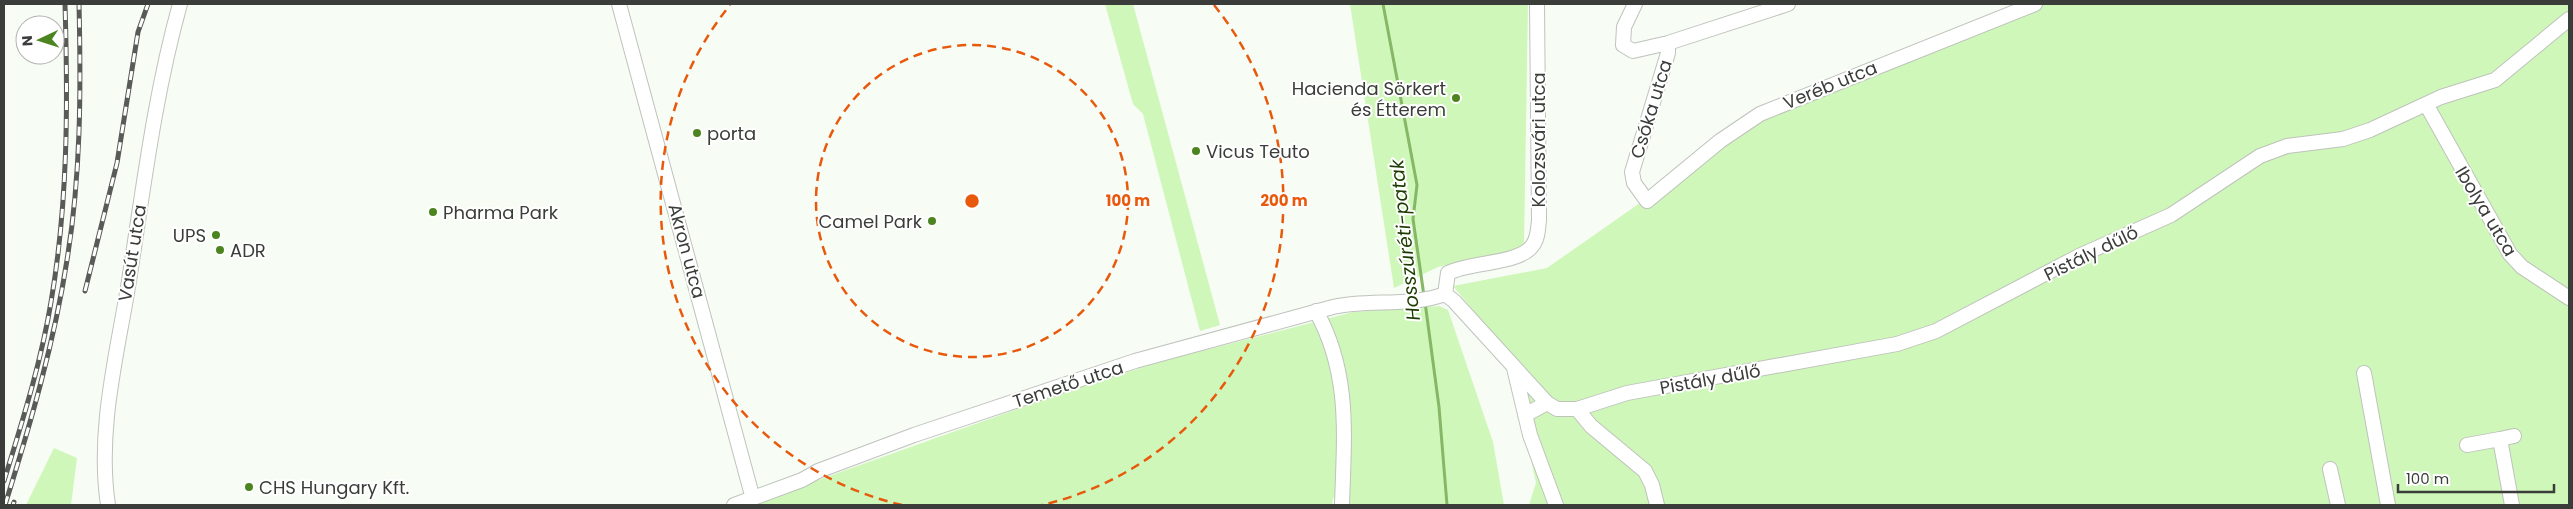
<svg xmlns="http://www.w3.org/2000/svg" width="2573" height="509" font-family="Poppins,sans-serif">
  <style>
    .green { fill: #cff7b9 }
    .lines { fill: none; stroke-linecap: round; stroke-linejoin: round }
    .stream { stroke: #85b766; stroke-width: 3 }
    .minor-casing { stroke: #bec3bc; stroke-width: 16 }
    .minor { stroke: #fff; stroke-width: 14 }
    .rail-casing { stroke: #585b57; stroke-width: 5 }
    .rail { stroke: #fff; stroke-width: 3; stroke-dasharray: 9; stroke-linecap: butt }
    .ring { fill: none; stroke: #e8590c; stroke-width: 2.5; stroke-dasharray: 9 6 }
    .poi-dot { fill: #4c841f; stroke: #fff; stroke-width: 2 }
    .labels { text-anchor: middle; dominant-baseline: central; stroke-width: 4; stroke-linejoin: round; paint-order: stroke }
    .street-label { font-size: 18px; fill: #3b3d3a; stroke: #fff }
    .poi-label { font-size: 18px; fill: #3b3d3a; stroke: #fff; text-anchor: start }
    .water-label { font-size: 19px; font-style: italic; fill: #1d3c01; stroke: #fff }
    .centre { fill: #e8590c; stroke: #fff; stroke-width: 2.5 }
    .ring-label { font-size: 15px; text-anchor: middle; font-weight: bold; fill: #e8590c; stroke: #fff; stroke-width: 4; stroke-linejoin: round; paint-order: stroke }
  </style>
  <rect width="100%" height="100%" fill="#f7fcf5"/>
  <!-- green -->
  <path class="green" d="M1105,4H1133L1220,325L1200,331L1143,114L1133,104Z
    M1350,4H1528L1524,244L1517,250L1438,267L1394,288Z
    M2025,4H2569V505H1529L1536,483L1508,352L1453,286L1547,268L1650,196L1760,111Z
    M1439,306L1448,310L1493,442L1504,505H1354L1333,498L1332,505H748L1062,393L1159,362L1353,312Z
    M54,448L77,458L71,505H26Z"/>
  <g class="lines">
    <!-- stream -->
    <path class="stream" d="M1383,4L1417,185L1413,219L1424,296
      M1425,302L1439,407L1447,505"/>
    <!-- minor casing -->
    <g class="minor-casing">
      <path id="minor" d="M619,4L753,499
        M1635,4L1624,27L1623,45L1633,51L1668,43L1788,4
        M1668,43V53L1632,172L1634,183L1647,201L1720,141L1760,114L2035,4
        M2426,104L2510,254L2522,267L2569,298
        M1445,294L1454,301L1547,403L1557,409H1577L1627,393L1897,344L1936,331L2079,256L2171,215L2260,156L2287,146L2343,139L2370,130L2441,97L2495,80L2569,19
        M1445,294L1448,273C1468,262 1520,264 1532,246C1538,239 1538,229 1539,220L1537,4
        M1316,311C1351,374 1344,436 1342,505
        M1514,368L1530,435L1556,505
        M2364,373L2388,505
        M1577,409L1591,426L1645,471L1652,485L1657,505
        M1525,415L1547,403
        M2500,439L2514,436
        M2467,445L2500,439L2512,505
        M2330,469L2338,505
        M108,505C97,432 116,359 128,287C143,192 154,97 180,4
        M734,505L802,480L818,471L914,435L1135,361L1333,307C1369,299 1410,307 1445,294"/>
    </g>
    <!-- minor -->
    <use href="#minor" class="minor"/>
    <!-- rail casing -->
    <g class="rail-casing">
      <path id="rail" d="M85,291L117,163L138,32L148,4
        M4,481C22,422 41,363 51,302C68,203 68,104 65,4
        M5,505C30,425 54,344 67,260C81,175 81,89 79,4
        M13,505L14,502"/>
    </g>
    <!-- rail -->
    <use href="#rail" class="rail"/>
  </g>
  <!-- distance rings -->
  <g class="ring">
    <circle cx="972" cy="201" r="156"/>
    <path d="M902 505A312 312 0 0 1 730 5M1214 5A312 312 0 0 1 1042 505"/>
  </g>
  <!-- markers -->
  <g class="poi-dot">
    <circle cx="1456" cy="98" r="5"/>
    <circle cx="697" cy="133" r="5"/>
    <circle cx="1196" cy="151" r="5"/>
    <circle cx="433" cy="212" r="5"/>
    <circle cx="932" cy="221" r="5"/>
    <circle cx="216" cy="235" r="5"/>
    <circle cx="220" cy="250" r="5"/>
    <circle cx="249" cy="487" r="5"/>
  </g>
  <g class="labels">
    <!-- street labels -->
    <g class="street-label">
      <text transform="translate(1830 85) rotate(-22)">Veréb utca</text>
      <text transform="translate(1651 109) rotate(-73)">Csóka utca</text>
      <text transform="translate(1538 140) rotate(-90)">Kolozsvári utca</text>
      <text transform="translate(2486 211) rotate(59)">Ibolya utca</text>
      <text transform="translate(687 251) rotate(75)">Akron utca</text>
      <text transform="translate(132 253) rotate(-81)">Vasút utca</text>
      <text transform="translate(2091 253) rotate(-26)">Pistály dűlő</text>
      <text transform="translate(1710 379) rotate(-10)">Pistály dűlő</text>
      <text transform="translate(1068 384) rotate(-18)">Temető utca</text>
    </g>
    <!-- poi labels -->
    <g class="poi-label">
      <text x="1446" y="88" text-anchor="end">Hacienda Sörkert<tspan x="1446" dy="21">és Étterem</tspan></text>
      <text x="707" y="133">porta</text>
      <text x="1206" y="151">Vicus Teuto</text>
      <text x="443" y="212">Pharma Park</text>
      <text x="922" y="221" text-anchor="end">Camel Park</text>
      <text x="206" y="235" text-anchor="end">UPS</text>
      <text x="230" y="250">ADR</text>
      <text x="259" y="487">CHS Hungary Kft.</text>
    </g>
    <!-- water labels -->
    <g class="water-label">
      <text transform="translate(1405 240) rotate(-96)">Hosszúréti-patak</text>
    </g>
  </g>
  <circle cx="972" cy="201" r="8" class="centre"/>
  <g class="ring-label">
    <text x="1128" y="206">100 m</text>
    <text x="1284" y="206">200 m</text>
  </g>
  <!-- border -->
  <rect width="2573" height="509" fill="none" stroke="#3b3d3a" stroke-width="10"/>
  <!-- north arrow -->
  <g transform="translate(40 40) rotate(266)"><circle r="24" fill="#ffffff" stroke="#b1b1b0"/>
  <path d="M0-4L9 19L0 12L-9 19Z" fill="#4c841f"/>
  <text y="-8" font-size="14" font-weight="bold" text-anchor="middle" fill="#3b3d3a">N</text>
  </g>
  <!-- scale -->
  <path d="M2398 484v8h156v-8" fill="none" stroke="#3b3d3a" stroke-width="2.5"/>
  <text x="2406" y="484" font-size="15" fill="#3b3d3a" stroke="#ffffff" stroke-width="4" paint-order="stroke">100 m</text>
</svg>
